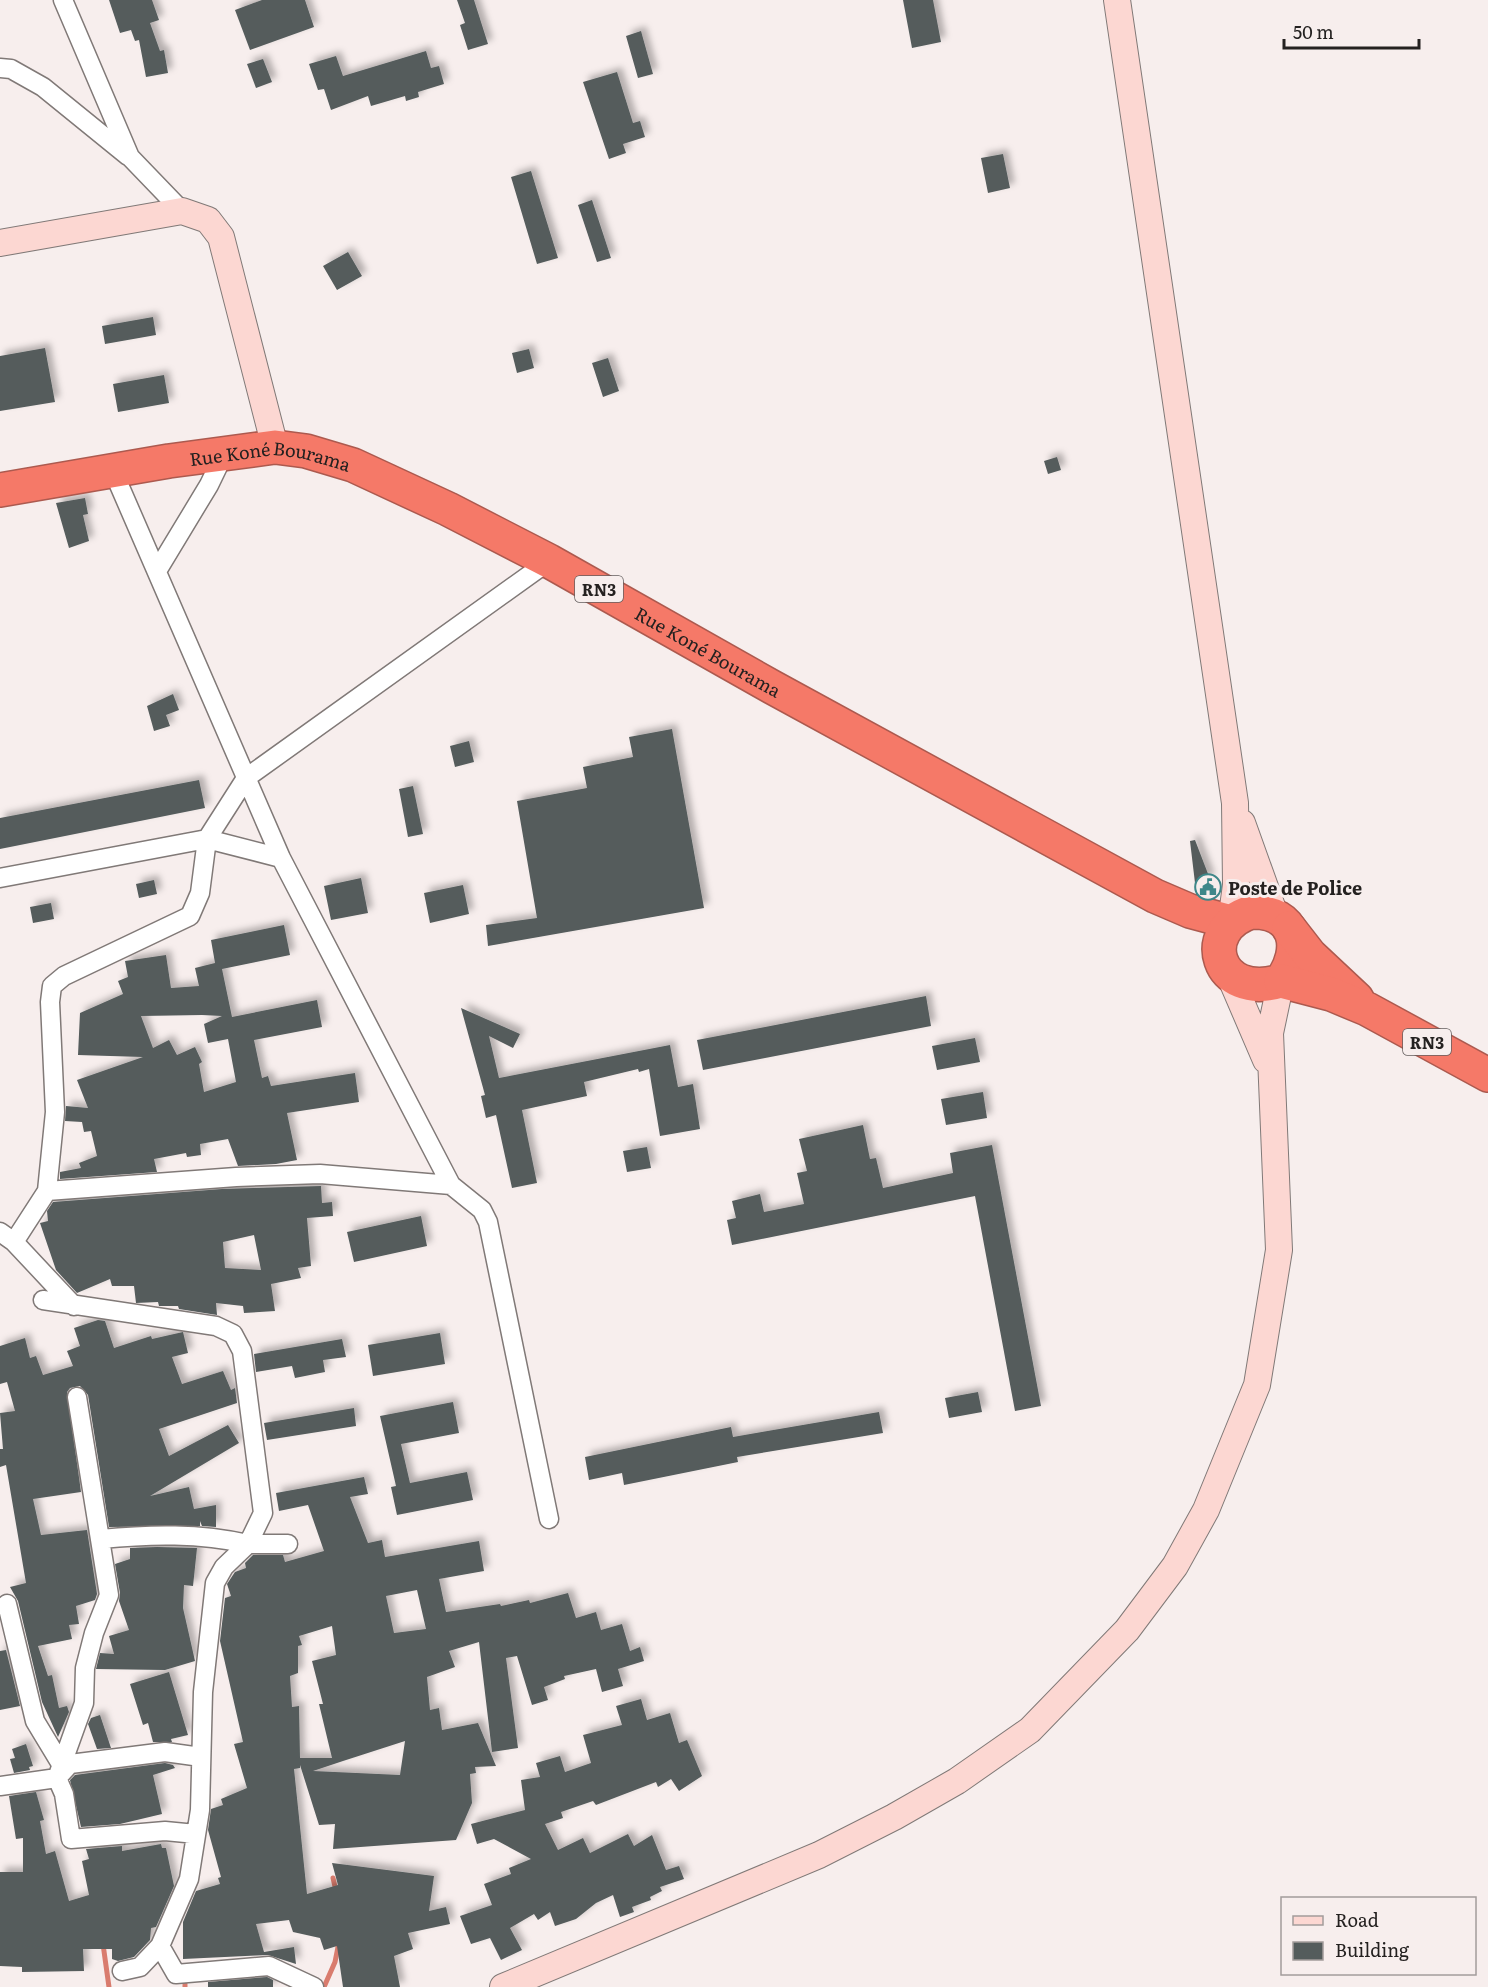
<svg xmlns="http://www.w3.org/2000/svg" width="1488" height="1987" font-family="Literata,serif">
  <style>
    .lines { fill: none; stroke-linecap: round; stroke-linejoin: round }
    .stream { stroke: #d97c6e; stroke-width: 5 }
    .building { fill: #545c5c; fill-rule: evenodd; filter: url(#shadow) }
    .street-casing { stroke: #807977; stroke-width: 21 }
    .secondary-casing { stroke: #807977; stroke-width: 28 }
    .highway-casing { stroke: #ac5a4f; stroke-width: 36 }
    .street { stroke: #fff; stroke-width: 18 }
    .secondary { stroke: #fcd7d2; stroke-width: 26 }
    .highway { stroke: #f57968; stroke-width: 33 }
    .labels { text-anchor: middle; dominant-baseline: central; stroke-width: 6; stroke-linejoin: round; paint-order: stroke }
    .shield { fill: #f7eeed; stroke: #635e5e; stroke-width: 1.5 }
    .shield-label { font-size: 16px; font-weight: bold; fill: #242120 }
    .street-label { font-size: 18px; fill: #242120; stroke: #f7eeed }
    .poi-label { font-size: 18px; font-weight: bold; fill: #242120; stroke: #f7eeed; text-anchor: start }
  </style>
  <defs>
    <filter id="shadow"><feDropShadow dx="5" dy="-5" stdDeviation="3" flood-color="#0004"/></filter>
  </defs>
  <rect width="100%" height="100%" fill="#f7eeed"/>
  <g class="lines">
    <!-- stream -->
    <path class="stream" d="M333,1878L336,1891
      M103,1944L109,1987
      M185,1987V1984
      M324,1987L335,1962L339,1942"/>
  </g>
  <!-- building -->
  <path class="building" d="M109,0H152L159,20L150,23L160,51L164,50L168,73L146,77L139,40L135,41L131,30L120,33Z
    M262,0H305L314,27L250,50L235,10Z
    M457,0H474L488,44L468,50L460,25L465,23Z
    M903,0H933L941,42L912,48Z
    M641,31L653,74L638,78L626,36Z
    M426,51L431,68L439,66L444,84L418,92L419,97L406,101L405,96L371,106L368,96L331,110L324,89L318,90L309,64L336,56L343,76Z
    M263,59L272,82L256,88L247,64Z
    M617,72L633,123L640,121L645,137L623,144L626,153L609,159L583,82Z
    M1003,154L1010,188L988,193L981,158Z
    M531,171L558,258L537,264L511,177Z
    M592,200L611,258L597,262L578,205Z
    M348,252L362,276L337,290L323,266Z
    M153,317L156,335L105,344L102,326Z
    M45,348L55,402L0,411V356Z
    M529,349L534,368L517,373L512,353Z
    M608,358L619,391L603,397L592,363Z
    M164,375L169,403L118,412L113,384Z
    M1057,457L1061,470L1048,474L1044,461Z
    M85,498L88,514L83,515L89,541L69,548L56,503Z
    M173,694L179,710L166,715L170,726L154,731L147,706Z
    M672,729L704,908L488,946L486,925L537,918L517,801L587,788L583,767L633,757L629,737Z
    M469,741L474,762L455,767L450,746Z
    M199,780L205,808L0,849V818Z
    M413,786L423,834L408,837L399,789Z
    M1195,840L1210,879L1195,883L1190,841Z
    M361,878L368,913L331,920L324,886Z
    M154,880L157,894L139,898L136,884Z
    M463,885L469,914L430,923L424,893Z
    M51,903L54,919L33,923L30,907Z
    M284,925L290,955L222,969L232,1017L317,1000L322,1027L254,1040L262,1078L268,1076L271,1086L355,1073L359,1102L287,1113L297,1160L276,1164L238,1166L228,1139L200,1144L201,1155L187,1157L186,1153L154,1159L157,1172L60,1179V1172L81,1168L79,1163L97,1156L91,1131L84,1132L82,1122L65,1121L66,1106L88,1108L77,1080L143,1057L78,1055L80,1013L123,994L118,981L128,977L125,961L166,955L171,988L199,986L195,968L215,963L211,940ZM202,1015L222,1016L204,1024L208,1043L228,1039L236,1082L204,1092L199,1064L202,1062L195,1047L177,1055L169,1040L153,1048L141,1016Z
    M926,996L931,1026L703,1070L697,1040Z
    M461,1008L520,1034L513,1048L489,1036L499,1078L670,1045L678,1087L693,1084L700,1129L660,1136L649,1069L639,1072L638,1069L584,1082L587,1096L522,1110L537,1183L512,1188L496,1115L486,1118L481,1096L485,1095Z
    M975,1038L980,1062L937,1070L932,1046Z
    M983,1092L987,1118L946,1125L941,1099Z
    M863,1125L870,1159L876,1158L883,1188L953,1173L950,1153L992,1145L1041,1406L1015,1411L975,1196L732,1245L727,1220L736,1218L732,1201L760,1194L764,1212L804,1204L797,1173L807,1171L799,1139Z
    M647,1147L651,1168L627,1172L623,1151Z
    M321,1186L322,1203L332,1202L333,1216L307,1218L311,1266L298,1268L301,1278L271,1284L275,1311L244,1313L243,1306L216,1303L217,1315L179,1309L178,1306H159L158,1302L136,1303L134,1286H112L110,1279L77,1293L56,1270L40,1223L48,1221L47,1211L53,1202L222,1189ZM254,1235L261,1270L225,1268L223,1242Z
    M421,1216L427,1246L354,1262L347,1232Z
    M98,1320L105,1321L114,1348L151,1336L152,1339L183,1332L188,1353L172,1357L182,1384L223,1371L231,1390L235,1388L237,1403L159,1429L169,1456L228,1425L239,1443L150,1496L189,1487L194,1509L216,1505V1527L202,1526L200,1521V1526L109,1527L88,1395L80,1386L70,1388L67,1392L81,1492L33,1499L41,1535L87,1530L97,1594L95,1600L76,1606L79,1624L69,1625L72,1639L38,1646L48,1676L52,1675L59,1708L67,1706L69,1712L58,1737L42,1702L18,1601L10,1587L26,1583L6,1465L0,1467V1449H3L0,1413L15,1411L7,1382L0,1384V1346L25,1338L30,1358L36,1356L43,1375L73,1366L67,1351L80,1346L74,1328Z
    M440,1333L445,1364L373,1376L368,1345Z
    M342,1339L346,1357L323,1360L325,1372L295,1378L292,1366L256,1372L254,1354Z
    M978,1392L982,1412L949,1418L945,1398Z
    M453,1402L459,1433L401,1444L410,1483L467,1472L473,1500L397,1515L391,1487L396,1486L380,1416Z
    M354,1408L356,1426L267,1440L264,1423Z
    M879,1412L883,1433L737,1457L738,1462L624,1485L622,1473L589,1480L585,1457L731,1427L733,1437Z
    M364,1477L368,1494L350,1497L368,1543L382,1540L385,1557L479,1541L484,1571L439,1579L446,1612L500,1604L501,1606L529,1600L530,1603L568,1593L576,1618L596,1612L601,1630L622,1624L630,1651L640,1647L644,1661L618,1669L623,1686L602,1692L596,1669L564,1676L565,1679L544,1687L548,1700L532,1705L517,1656L506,1658L518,1748L492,1752L479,1642L449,1651L455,1667L427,1677L430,1710L439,1708L442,1730L478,1723L496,1766L475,1767L476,1773L470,1774L472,1803L456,1840L333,1849L335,1824L319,1825L300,1765V1768L294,1769L307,1894L338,1885L332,1863L434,1876L429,1911L446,1907L450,1924L408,1933L413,1949L394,1956L400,1987H343L337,1946L324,1950L320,1938L293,1932L289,1920L256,1924L264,1952L294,1947L296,1964L268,1955L183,1959V1922L196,1891L220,1884L218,1878L221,1877L208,1830L211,1809L223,1805L221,1799L247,1788L234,1744L243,1742L220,1641L225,1598L231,1596L227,1584L235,1572L246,1568L245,1563L253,1555H283L285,1562L324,1551L308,1505L279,1511L276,1493ZM417,1590L426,1629L394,1633L386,1596ZM332,1626L336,1655L312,1661L323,1704H319L332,1758H300L299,1706L292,1707L290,1676L298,1673V1646L302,1645L299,1636ZM405,1741L400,1775L313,1771L343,1761Z
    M157,1547L197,1548L193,1586L184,1585L183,1608L195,1661L165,1670L96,1669L100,1653L114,1654L109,1636L129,1630L119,1601L120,1593L115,1564L130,1559V1548Z
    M6,1650L20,1706L0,1710V1651Z
    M169,1672L188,1735L171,1739L172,1742H153L148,1723L143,1725L130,1684Z
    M641,1699L647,1720L670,1713L679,1743L687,1740L702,1776L679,1791L671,1779L658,1787L656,1782L596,1805L593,1801L561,1812L563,1818L545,1824L558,1850L583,1838L590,1853L628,1834L634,1846L652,1835L666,1870L679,1866L684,1879L660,1887L662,1891L650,1897L651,1900L632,1907L634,1912L620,1917L613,1895L596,1903L576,1919L555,1926L550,1912L538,1920L534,1914L510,1928L522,1950L501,1960L490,1938L471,1944L460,1916L492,1905L484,1884L511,1874L509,1868L531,1859L494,1839L477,1844L471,1824L525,1810L521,1780L540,1777L536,1763L560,1756L565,1772L591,1763L583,1735L622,1725L616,1706Z
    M100,1715L111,1748L97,1749L88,1724L91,1718Z
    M26,1744L33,1766L29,1767L30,1770L14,1773L10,1759L15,1758L12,1749Z
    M165,1763L173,1765L175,1768L153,1775L162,1814L120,1824L81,1827L70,1780L75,1775Z
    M36,1792L44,1820L40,1821L46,1854L55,1851L69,1901L89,1895L82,1861L89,1859L86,1849L122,1846V1851L161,1844L162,1848H166L174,1886L156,1927L151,1928L150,1940L134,1957L118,1961L112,1959V1949H83L84,1971L22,1972V1967L0,1966V1872H23V1838L16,1839L9,1796Z
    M267,1977L273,1980V1987H208V1982Z"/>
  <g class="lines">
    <!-- street casing -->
    <g class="street-casing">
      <path id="street" d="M63,0L130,157L182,211
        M0,68L11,69L43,87L128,156
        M113,471L281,858L451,1185L482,1210L488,1222L549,1519
        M157,571L209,485L224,454
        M0,878L207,839L246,778L549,561
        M47,1191L236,1177L320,1174L451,1185
        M0,1232L14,1242L74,1306
        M14,1242L47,1191L55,1112L50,1002L52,986L64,976L190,916L200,893L207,839L281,858
        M43,1300L216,1326L233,1334L242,1351L263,1513L248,1544H288
        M77,1397L109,1595L94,1633L85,1668L84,1703L57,1778L64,1794L71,1839L165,1831L196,1834
        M101,1539C151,1534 199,1533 248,1544
        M7,1604L35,1721L61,1764
        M0,1786L57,1778L70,1764L165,1752L201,1757
        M160,1946L176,1974L269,1966L314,1987
        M122,1971L140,1967L160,1946L189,1879L200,1810L203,1692L215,1583L224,1567L248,1544"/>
    </g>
    <!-- secondary casing -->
    <g class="secondary-casing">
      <path id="secondary" d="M1117,0L1235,803L1236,885L1231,922
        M0,243L182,211L208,220L221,237L275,447
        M1242,823L1275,915
        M1229,974L1266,1060
        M503,1987L819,1855L894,1817L957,1781L1030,1730L1127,1630L1175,1566L1206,1510L1257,1385L1279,1250L1270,1033L1281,981"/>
    </g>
    <!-- highway casing -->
    <g class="highway-casing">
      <g id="highway">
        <path id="s1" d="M0,490L169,461L275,447L306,451L353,465L448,509L549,561L772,687L1155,896L1190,911L1231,922"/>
        <path d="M1251,912C1297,911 1304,949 1281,981C1215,1001 1197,929 1251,912Z"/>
        <path d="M1289,928L1310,955L1357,999"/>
        <path d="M1281,981L1331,994L1367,1009L1488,1075"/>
      </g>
    </g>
    <!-- street -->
    <use href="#street" class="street"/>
    <!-- secondary -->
    <use href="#secondary" class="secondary"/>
    <!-- highway -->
    <use href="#highway" class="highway"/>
  </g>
  <!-- icons -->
  <defs>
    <g id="civic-ring" transform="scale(1.35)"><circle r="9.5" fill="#f7eeed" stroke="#3e8789" stroke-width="1.5"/><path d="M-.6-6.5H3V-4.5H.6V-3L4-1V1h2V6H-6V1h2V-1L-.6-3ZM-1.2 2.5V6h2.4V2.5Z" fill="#3e8789"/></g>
  </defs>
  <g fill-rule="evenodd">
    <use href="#civic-ring" x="1208" y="887"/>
  </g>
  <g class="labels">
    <!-- shield labels -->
    <g class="shield">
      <rect x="575" y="576" width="48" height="26" rx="4.5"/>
      <rect x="1403" y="1029" width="48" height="26" rx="4.5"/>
    </g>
    <g class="shield-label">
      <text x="599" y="589">RN3</text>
      <text x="1427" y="1042">RN3</text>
    </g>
    <!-- street labels -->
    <g class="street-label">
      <text stroke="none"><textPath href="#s1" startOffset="274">Rue Koné Bourama</textPath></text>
      <text stroke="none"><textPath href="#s1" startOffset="760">Rue Koné Bourama</textPath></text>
    </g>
    <!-- poi labels -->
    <g class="poi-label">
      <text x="1228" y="887">Poste de Police</text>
    </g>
  </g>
  <!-- legend -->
  <rect x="1281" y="1897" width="195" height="78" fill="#f7eeed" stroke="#a39c9b" stroke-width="1.5"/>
  <rect x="1293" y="1916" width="30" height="9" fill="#fcd7d2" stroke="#a39c9b" stroke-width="1.5"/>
  <text x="1335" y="1927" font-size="18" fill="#242120">Road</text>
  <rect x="1293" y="1942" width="30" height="18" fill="#545c5c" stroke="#a39c9b" stroke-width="1.5"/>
  <text x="1335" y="1957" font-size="18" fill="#242120">Building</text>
  <!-- scale -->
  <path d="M1284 39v9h135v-9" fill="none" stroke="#242120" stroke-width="3"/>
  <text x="1293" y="39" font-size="18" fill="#242120" stroke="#f7eeed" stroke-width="4.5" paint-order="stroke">50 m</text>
</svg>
